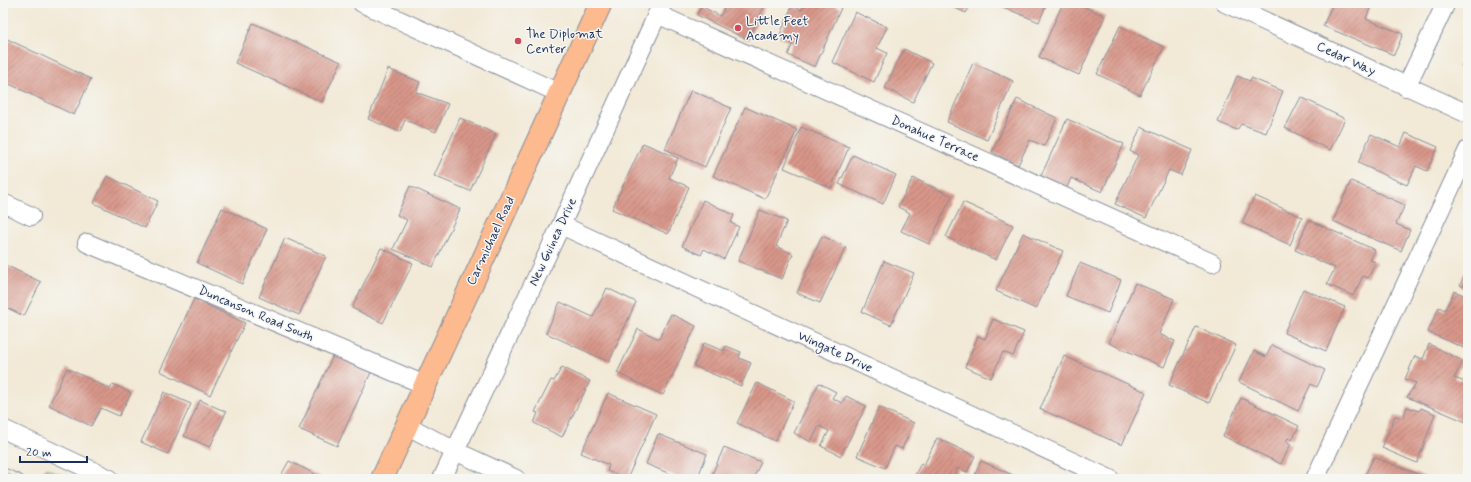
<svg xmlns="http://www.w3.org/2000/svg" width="1471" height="482" font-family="Mynerve,sans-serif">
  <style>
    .park { fill: #abdc8a; stroke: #638674 }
    .building { fill: url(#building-hatch) }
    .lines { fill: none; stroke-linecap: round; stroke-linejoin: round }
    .street-casing { stroke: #868c9a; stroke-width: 20 }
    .primary-casing { stroke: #868c9a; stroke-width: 24 }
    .street { stroke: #fff; stroke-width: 18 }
    .primary { stroke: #fcba8e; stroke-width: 22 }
    .poi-dot { fill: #d1495b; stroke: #f6f6f2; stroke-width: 1.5 }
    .labels { text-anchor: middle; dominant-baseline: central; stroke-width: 3; stroke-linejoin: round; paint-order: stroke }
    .poi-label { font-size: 13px; fill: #1b2f5e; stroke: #f6f6f2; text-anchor: start }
    .street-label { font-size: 13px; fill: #1b2f5e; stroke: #f6f6f2 }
  </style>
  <defs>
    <pattern id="building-hatch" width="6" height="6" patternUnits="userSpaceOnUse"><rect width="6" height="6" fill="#d89689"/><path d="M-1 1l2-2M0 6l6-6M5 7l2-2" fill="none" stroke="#ae7b73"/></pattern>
  </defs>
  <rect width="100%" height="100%" fill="#f6f6f2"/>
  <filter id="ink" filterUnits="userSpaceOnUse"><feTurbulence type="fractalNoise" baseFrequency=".025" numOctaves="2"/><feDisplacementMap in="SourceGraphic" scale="8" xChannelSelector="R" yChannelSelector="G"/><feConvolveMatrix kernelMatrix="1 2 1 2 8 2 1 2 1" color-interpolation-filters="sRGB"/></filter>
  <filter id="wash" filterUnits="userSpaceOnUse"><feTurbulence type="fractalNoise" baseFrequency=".012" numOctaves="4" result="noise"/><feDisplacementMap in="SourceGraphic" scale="16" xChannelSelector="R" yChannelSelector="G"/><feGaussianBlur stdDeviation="0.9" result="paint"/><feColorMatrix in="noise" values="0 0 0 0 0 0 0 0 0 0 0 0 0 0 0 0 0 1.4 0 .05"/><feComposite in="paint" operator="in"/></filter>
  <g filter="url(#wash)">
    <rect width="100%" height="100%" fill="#f2e9d6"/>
    <!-- park -->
    <path class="park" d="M46,468L69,479H40Z"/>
    <g id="blocks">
      <!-- building -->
      <path class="building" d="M727,3H766L748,40L697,15L701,6L720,16Z
        M805,3H830L841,8L815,67L788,55L793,43L779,37L792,6L802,10Z
        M949,3H971L966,13L948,5Z
        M993,3H1047L1039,22Z
        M1063,3H1076L1105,16L1079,75L1039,57Z
        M1333,3H1372L1366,19L1403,34L1394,55L1323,26Z
        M855,12L887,27L877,48L887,53L874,82L832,62Z
        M253,23L341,62L322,102L235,63Z
        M1120,26L1164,47L1140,95L1097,74Z
        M3,37L91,79L74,115L3,81Z
        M904,49L932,63L913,102L885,88Z
        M1468,52V69L1461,66Z
        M973,63L1013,81L987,140L947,122Z
        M388,69L420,82L416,92L448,104L436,132L405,120L400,132L368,119Z
        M1237,76L1250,81L1251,78L1283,91L1266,133L1241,124L1237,130L1218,122Z
        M691,90L731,108L705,167L665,149Z
        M1301,97L1345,119L1330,150L1285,128Z
        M1017,99L1057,118L1044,146L1030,140L1018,165L992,152Z
        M745,107L797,130L765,199L713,176Z
        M460,118L496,134L470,191L434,176Z
        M1067,119L1124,144L1102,192L1071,178L1066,190L1040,178Z
        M801,127L849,147L831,188L784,168Z
        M1141,127L1192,150L1181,175L1169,170L1146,218L1115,204L1138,155L1130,151Z
        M1406,133L1438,147L1427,171L1416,166L1407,185L1358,163L1371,134L1400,147Z
        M643,143L678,158L669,178L689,187L668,234L612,209Z
        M853,155L896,175L883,204L839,184Z
        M107,176L158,201L145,228L94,203Z
        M913,178L952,196L929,244L901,231L910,213L898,207Z
        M1351,181L1405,205L1396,224L1410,230L1401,251L1333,221Z
        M410,186L460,209L433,267L393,249L407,220L397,215Z
        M1255,196L1302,217L1290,245L1242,223Z
        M703,200L734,215L731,223L739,227L724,259L704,249L701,255L682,246Z
        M963,202L1013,225L996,260L946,237Z
        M222,208L267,229L242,284L197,263Z
        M760,210L787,221L776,246L793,254L782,279L738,261Z
        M1309,220L1375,250L1370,260L1376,262L1368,278L1363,276L1353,296L1327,284L1335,268L1295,250Z
        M1023,233L1063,251L1036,309L996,291Z
        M822,236L846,247L820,303L797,293Z
        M285,238L326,256L299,315L259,297Z
        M381,248L413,263L383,323L352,308Z
        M884,261L914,273L891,325L862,312Z
        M1080,263L1121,280L1108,313L1066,296Z
        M3,264L41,282L24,316L3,306Z
        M1468,267V289L1460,285Z
        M1135,283L1174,299L1159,334L1175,341L1164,367L1109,343Z
        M607,288L636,302L609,362L546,333L560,302L593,317Z
        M1303,289L1345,307L1326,351L1284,333Z
        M1454,291L1466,296L1468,292V350L1428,332L1439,307L1445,310Z
        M194,299L245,323L210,395L160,371Z
        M671,314L696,326L663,395L617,373L638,329L659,339Z
        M993,319L1024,332L1013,356L1003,352L991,378L965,367L978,336L985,339Z
        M1196,327L1236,345L1209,403L1169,385Z
        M704,343L724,351L726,346L741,352L739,358L751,363L741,386L694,366Z
        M1429,344L1463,361L1454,378L1468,383V419L1466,422L1407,397L1416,383L1405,379L1415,356L1423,359Z
        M1272,345L1325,370L1317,387L1311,384L1298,411L1239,382L1254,351L1266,357Z
        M335,351L373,368L337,446L299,429Z
        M1064,356L1146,392L1122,445L1040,409Z
        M562,367L590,381L562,437L534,423L538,413L535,412L551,380L554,381Z
        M67,368L110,389L113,384L131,393L119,416L101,408L91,426L49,405Z
        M757,383L794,401L775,441L737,423Z
        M819,383L836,392L832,398L842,403L846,396L866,406L841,456L821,446L829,431L819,426L811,442L794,433Z
        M164,392L191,404L168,454L141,442Z
        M608,393L656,414L627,479L607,471L609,465L581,453Z
        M1241,398L1299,426L1292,440L1288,438L1286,441L1291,444L1281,464L1223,436Z
        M200,400L226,412L210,447L184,436Z
        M879,407L914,423L902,449L895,446L885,468L857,456Z
        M1407,407L1419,411L1421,408L1435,414L1417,463L1382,448L1395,416L1403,418Z
        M658,434L707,454L697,479H674L675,476L646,464Z
        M937,438L975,456L967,472L957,468L952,479H913L921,463L924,465Z
        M724,447L761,462L753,479H710Z
        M1374,457L1430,479H1363Z
        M289,461L325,479H279Z
        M981,461L1022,479H973Z
        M5,468L23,476L22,479H3V472Z"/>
    </g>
  </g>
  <g filter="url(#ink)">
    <use href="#blocks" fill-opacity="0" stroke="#868c9a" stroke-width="1"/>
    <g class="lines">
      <!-- street casing -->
      <g class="street-casing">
        <path id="street" d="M362,3L559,93
          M1225,3L1468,114
          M657,14L1212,263
          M1406,87L1446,3
          M3,203L31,216
          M561,225L1110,479
          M87,243L425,385
          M406,425L455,451L516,479
          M3,429L110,479
          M442,479L561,225L662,4
          M1315,479L1468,150"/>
      </g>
      <!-- primary casing -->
      <g class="primary-casing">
        <path id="primary" d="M382,479L601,3"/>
      </g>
      <!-- street -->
      <use href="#street" class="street"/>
      <!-- primary -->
      <use href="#primary" class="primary"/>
    </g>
  </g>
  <!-- markers -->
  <g class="poi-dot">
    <circle cx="738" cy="28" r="4"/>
    <circle cx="518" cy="41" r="4"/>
  </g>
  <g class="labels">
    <!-- poi labels -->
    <g class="poi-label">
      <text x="746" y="21">Little Feet<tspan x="746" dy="15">Academy</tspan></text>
      <text x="526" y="34">The Diplomat<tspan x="526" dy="15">Center</tspan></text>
    </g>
    <!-- street labels -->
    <g class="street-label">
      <text transform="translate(1346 59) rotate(25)">Cedar Way</text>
      <text transform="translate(935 139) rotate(24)">Donahue Terrace</text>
      <text transform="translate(491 241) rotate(-65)">Carmichael Road</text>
      <text transform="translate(553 242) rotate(-65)">New Guinea Drive</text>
      <text transform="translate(256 314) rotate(23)">Duncanson Road South</text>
      <text transform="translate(835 352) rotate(25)">Wingate Drive</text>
    </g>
  </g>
  <!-- margin -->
  <rect width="1471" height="482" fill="none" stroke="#f6f6f2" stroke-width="16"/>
  <!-- scale -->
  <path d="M20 456v6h67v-6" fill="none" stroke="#1b2f5e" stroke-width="2"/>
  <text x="26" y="456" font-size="12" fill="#1b2f5e" stroke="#f6f6f2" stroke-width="3" paint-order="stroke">20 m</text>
</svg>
